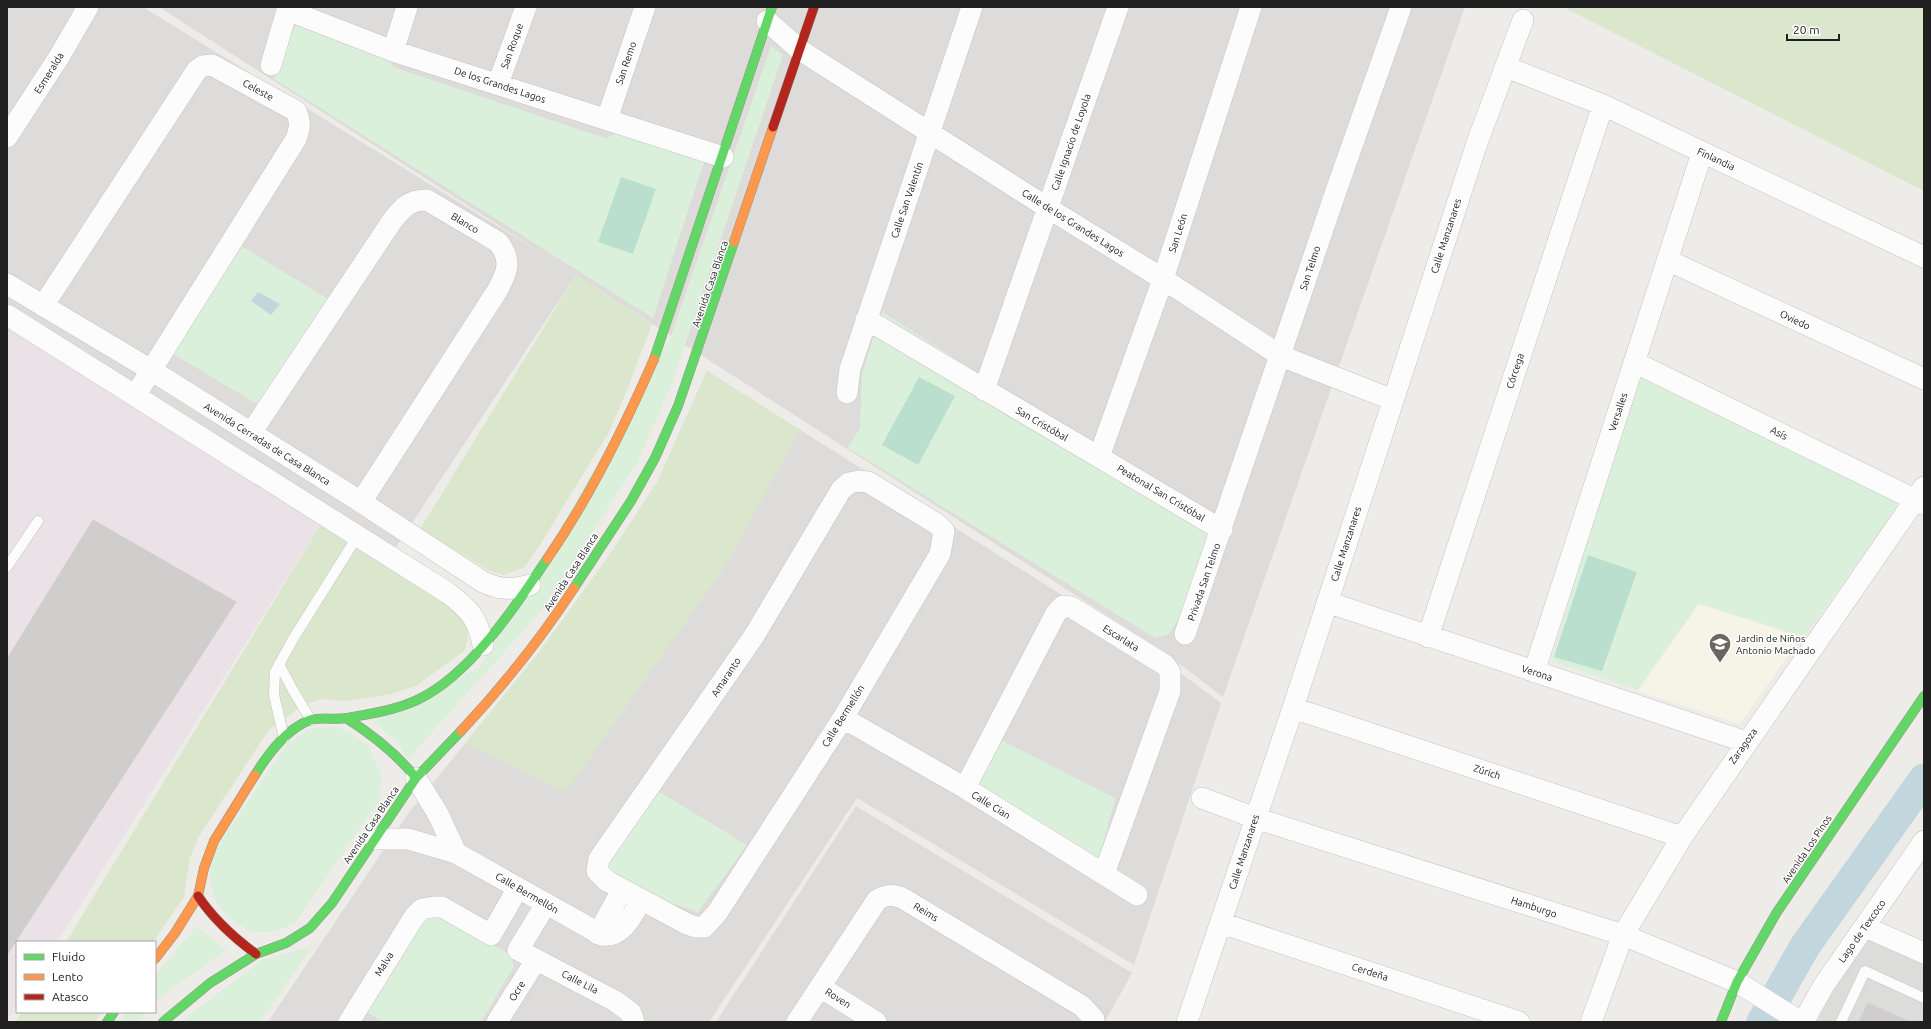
<svg xmlns="http://www.w3.org/2000/svg" width="1931" height="1029" font-family="Ubuntu,sans-serif">
  <style>
    .residential { fill: #dddcda }
    .industrial { fill: #ebe2e7 }
    .education { fill: #f6f4e7 }
    .religious { fill: #dcdcda }
    .grass { fill: #dbe7cc }
    .park { fill: #dbf0da }
    .pitch { fill: #badfcf }
    .water { fill: #c1d7dd }
    .lines { fill: none; stroke-linecap: round; stroke-linejoin: round }
    .river { stroke: #c1d7dd; stroke-width: 31 }
    .building { fill: #d0cecc; stroke: #d1cecb }
    .lane-casing { stroke: #c4c3c1; stroke-width: 11 }
    .street-casing { stroke: #c4c3c1; stroke-width: 22 }
    .fast-casing { stroke: #959683; stroke-width: 10 }
    .slow-casing { stroke: #959683; stroke-width: 10 }
    .jam-casing { stroke: #959683; stroke-width: 10 }
    .lane { stroke: #fcfcfc; stroke-width: 10 }
    .street { stroke: #fcfcfc; stroke-width: 21 }
    .fast { stroke: #63d668; stroke-width: 9 }
    .slow { stroke: #ff974d; stroke-width: 9 }
    .jam { stroke: #b3261e; stroke-width: 9 }
    .labels { text-anchor: middle; dominant-baseline: central; stroke-width: 3; stroke-linejoin: round; paint-order: stroke }
    .street-label { font-size: 10px; fill: #202020; stroke: #fff }
    .poi-label { font-size: 10px; fill: #202020; stroke: #fff; text-anchor: start }
  </style>
  <rect width="100%" height="100%" fill="#eeece9"/>
  <!-- residential -->
  <path class="residential" d="M7,7H143L546,256L159,7H1465L1223,697L1164,652L576,275L390,556L11,330L7,334Z
    M707,371L1152,652L1221,703L1134,965L857,798L709,1022H268L407,815L554,634L653,492Z
    M856,806L1132,973L1105,1022H716Z"/>
  <!-- industrial -->
  <path class="industrial" d="M10,329L321,524L57,942H17V1006L7,1021V335Z"/>
  <!-- education -->
  <path class="education" d="M1699,604L1801,637L1740,724L1638,691Z"/>
  <!-- religious -->
  <path class="religious" d="M1865,938L1924,965V1022H1817L1830,994Z"/>
  <!-- grass -->
  <path class="grass" d="M1563,7H1924V191Z
    M576,275L652,324L627,390L609,432L538,548L525,567L504,575L490,571L420,529Z
    M707,371L800,430L726,565L566,792L465,743L535,658L610,554L657,482Z
    M321,524L454,609L467,620L468,637L465,650L416,686L391,694L347,701L322,699L303,705L268,731L198,838L190,858L184,897L153,942H66Z
    M22,1012H102L95,1022H15Z"/>
  <!-- park -->
  <path class="park" d="M297,21L387,54L393,67L589,133L607,138L625,129L705,159L653,318L274,79Z
    M771,46L783,55L673,381L637,463L542,610L408,759L398,743L374,722L480,667L671,336Z
    M241,246L330,300L259,405L170,352Z
    M882,312L972,369L982,396L1206,511L1212,540L1197,588L1169,634L1155,638L848,448L860,428L862,373Z
    M1644,380L1895,499L1897,508L1804,637L1699,603L1637,690L1551,661L1637,381Z
    M336,727L352,733L369,747L382,777L379,801L294,924L272,932H251L231,919L217,903L210,883L211,856L287,744L311,728Z
    M997,738L1115,798L1098,864L971,786Z
    M651,787L747,845L698,912L645,894L607,875L602,858Z
    M438,914L511,955L514,966L481,1022H383L367,1012L418,922Z
    M197,926L226,950L155,1001V975Z
    M312,946L260,1022H180L263,960Z
    M127,1012H146L139,1022H120Z"/>
  <!-- pitch -->
  <path class="pitch" d="M621,177L656,189L633,254L598,242Z
    M919,377L955,396L918,465L882,445Z
    M1588,555L1637,572L1602,671L1554,657Z"/>
  <!-- water -->
  <path class="water" d="M258,292L280,304L271,315L251,301Z"/>
  <g class="lines">
    <!-- river -->
    <path class="river" d="M1762,1022L1805,946L1924,779"/>
  </g>
  <!-- building -->
  <path class="building" d="M93,520L236,602L7,955V659Z
    M1868,1003L1910,1022H1859Z"/>
  <g class="lines">
    <!-- lane casing -->
    <g class="lane-casing">
      <path id="lane" d="M7,567L38,521
        M279,664L294,692L311,720
        M284,738L274,695L275,672L293,639L357,537
        M1841,1022L1865,971L1924,998"/>
    </g>
    <!-- street casing -->
    <g class="street-casing">
      <path id="street" d="M287,10L393,51L723,157
        M767,21L800,50L1048,208L1163,279L1281,356L1393,400
        M393,51L407,7
        M271,65L288,7
        M1506,67L1603,105L1924,257
        M498,84L526,7
        M607,119L645,7
        M7,137L59,57L88,7
        M1667,260L1924,379
        M7,284L151,370L361,502L483,582C500,590 512,590 530,585
        M43,306L197,70L203,66L212,65L296,111C301,122 300,128 296,139L135,396
        M7,315L448,593C469,609 478,618 483,645
        M866,319L1222,530
        M1634,362L1924,504
        M984,390L1118,7
        M847,393L850,369L972,7
        M251,433L392,221C403,207 409,200 427,200L498,242C513,261 507,272 497,291L361,502
        M1099,457L1163,279L1251,7
        M859,481L868,482L937,524L944,531L940,554L843,718L717,913L704,927H696L687,924L607,881L597,871L599,859L754,636L841,490L849,483Z
        M1327,602L1746,742
        M1185,634L1336,191L1401,7
        M1428,637L1603,105
        M1534,672L1702,153
        M1293,708L1682,837
        M843,718L965,788L1137,895
        M416,778L438,814L456,853
        M965,788L1056,613L1063,606L1071,607L1165,665L1170,672V691L1104,874
        M1202,798L1255,818L1623,935L1737,982L1801,1022
        M375,839H408L456,853L602,935C622,938 633,915 641,900
        M546,904L518,950L615,1001L631,1013L634,1022
        M1221,923L1519,1022
        M1865,927L1924,953
        M598,934L622,890
        M820,987L876,1022
        M349,1022L414,917L422,909L434,907H442L491,935L518,888
        M497,1022L536,960
        M797,1022L877,900C887,894 893,894 904,899L1082,1006L1094,1019V1022
        M1187,1022L1293,708L1477,143L1523,20
        M1591,1022L1623,935L1682,837L1924,487
        M1803,1022L1824,985L1924,841"/>
    </g>
    <!-- fast casing -->
    <g class="fast-casing">
      <path id="fast" d="M654,359L772,7
        M574,588L631,501L655,458L678,406L734,242
        M346,718C373,735 396,753 416,778
        M255,775C268,754 286,729 310,720C321,717 335,720 347,718C369,714 396,710 417,700C469,676 516,606 547,559
        M107,1022L114,1012
        M163,1022L210,983L256,954L286,943L310,928L332,903L416,778L461,731
        M1721,1022L1737,982L1777,912L1924,696"/>
    </g>
    <!-- slow casing -->
    <g class="slow-casing">
      <path id="slow" d="M734,242L773,127
        M547,559C590,497 624,428 654,359
        M461,731C504,685 540,640 574,588
        M155,959L175,933L198,896L204,868L214,841L255,775"/>
    </g>
    <!-- jam casing -->
    <g class="jam-casing">
      <path id="jam" d="M773,127L814,7
        M198,896C214,920 233,937 256,954"/>
    </g>
    <!-- lane -->
    <use href="#lane" class="lane"/>
    <!-- street -->
    <use href="#street" class="street"/>
    <!-- fast -->
    <use href="#fast" class="fast"/>
    <!-- slow -->
    <use href="#slow" class="slow"/>
    <!-- jam -->
    <use href="#jam" class="jam"/>
  </g>
  <!-- icons -->
  <defs>
    <g id="school-pin" transform="scale(1.15)"><path d="M0 17L-7.5 6A9.5 9.5 0 1 1 7.5 6Z" fill="#686766" stroke="#fff"/><path d="M0-5L7-2L0 1L-7-2ZM-4 1L0 2.5L4 1V4Q0 6-4 4Z" fill="#fff"/></g>
  </defs>
  <g fill-rule="evenodd">
    <use href="#school-pin" x="1720" y="644"/>
  </g>
  <g class="labels">
    <!-- street labels -->
    <g class="street-label">
      <text transform="translate(512 46) rotate(-70)">San Roque</text>
      <text transform="translate(626 63) rotate(-71)">San Remo</text>
      <text transform="translate(49 73) rotate(-58)">Esmeralda</text>
      <text transform="translate(500 85) rotate(18)">De los Grandes Lagos</text>
      <text transform="translate(258 90) rotate(29)">Celeste</text>
      <text transform="translate(1071 142) rotate(-71)">Calle Ignacio de Loyola</text>
      <text transform="translate(1716 159) rotate(25)">Finlandia</text>
      <text transform="translate(907 200) rotate(-71)">Calle San Valentín</text>
      <text transform="translate(465 223) rotate(31)">Blanco</text>
      <text transform="translate(1073 223) rotate(32)">Calle de los Grandes Lagos</text>
      <text transform="translate(1178 233) rotate(-72)">San León</text>
      <text transform="translate(1446 236) rotate(-72)">Calle Manzanares</text>
      <text transform="translate(1310 268) rotate(-72)">San Telmo</text>
      <text transform="translate(710 284) rotate(-71)">Avenida Casa Blanca</text>
      <text transform="translate(1795 320) rotate(25)">Oviedo</text>
      <text transform="translate(1515 371) rotate(-72)">Córcega</text>
      <text transform="translate(1618 412) rotate(-72)">Versalles</text>
      <text transform="translate(1042 424) rotate(30)">San Cristóbal</text>
      <text transform="translate(1779 433) rotate(26)">Asís</text>
      <text transform="translate(267 444) rotate(32)">Avenida Cerradas de Casa Blanca</text>
      <text transform="translate(1161 493) rotate(31)">Peatonal San Cristóbal</text>
      <text transform="translate(1346 544) rotate(-72)">Calle Manzanares</text>
      <text transform="translate(571 572) rotate(-57)">Avenida Casa Blanca</text>
      <text transform="translate(1204 582) rotate(-71)">Privada San Telmo</text>
      <text transform="translate(1121 638) rotate(32)">Escarlata</text>
      <text transform="translate(1537 673) rotate(18)">Verona</text>
      <text transform="translate(726 677) rotate(-56)">Amaranto</text>
      <text transform="translate(843 716) rotate(-58)">Calle Bermellón</text>
      <text transform="translate(1743 746) rotate(-55)">Zaragoza</text>
      <text transform="translate(1487 772) rotate(18)">Zúrich</text>
      <text transform="translate(991 805) rotate(32)">Calle Cian</text>
      <text transform="translate(371 825) rotate(-56)">Avenida Casa Blanca</text>
      <text transform="translate(1807 849) rotate(-56)">Avenida Los Pinos</text>
      <text transform="translate(1244 852) rotate(-72)">Calle Manzanares</text>
      <text transform="translate(527 893) rotate(30)">Calle Bermellón</text>
      <text transform="translate(1534 907) rotate(18)">Hamburgo</text>
      <text transform="translate(926 912) rotate(31)">Reims</text>
      <text transform="translate(1862 931) rotate(-55)">Lago de Texcoco</text>
      <text transform="translate(384 964) rotate(-58)">Malva</text>
      <text transform="translate(1370 972) rotate(18)">Cerdeña</text>
      <text transform="translate(580 982) rotate(27)">Calle Lila</text>
      <text transform="translate(517 991) rotate(-58)">Ocre</text>
      <text transform="translate(838 998) rotate(32)">Roven</text>
    </g>
    <!-- poi labels -->
    <g class="poi-label">
      <text x="1736" y="638">Jardin de Niños<tspan x="1736" dy="12">Antonio Machado</tspan></text>
    </g>
  </g>
  <!-- border -->
  <rect width="1931" height="1029" fill="none" stroke="#202020" stroke-width="16"/>
  <!-- legend -->
  <rect x="16" y="941" width="140" height="72" fill="#ffffff" stroke="#a6a6a6"/>
  <rect x="24" y="954" width="20" height="6" fill="#63d668" stroke="#a6a6a6"/>
  <text x="52" y="961" font-size="12" fill="#202020">Fluido</text>
  <rect x="24" y="974" width="20" height="6" fill="#ff974d" stroke="#a6a6a6"/>
  <text x="52" y="981" font-size="12" fill="#202020">Lento</text>
  <rect x="24" y="994" width="20" height="6" fill="#b3261e" stroke="#a6a6a6"/>
  <text x="52" y="1001" font-size="12" fill="#202020">Atasco</text>
  <!-- scale -->
  <path d="M1787 34v6h52v-6" fill="none" stroke="#202020" stroke-width="2"/>
  <text x="1793" y="34" font-size="12" fill="#202020" stroke="#ffffff" stroke-width="3" paint-order="stroke">20 m</text>
</svg>
